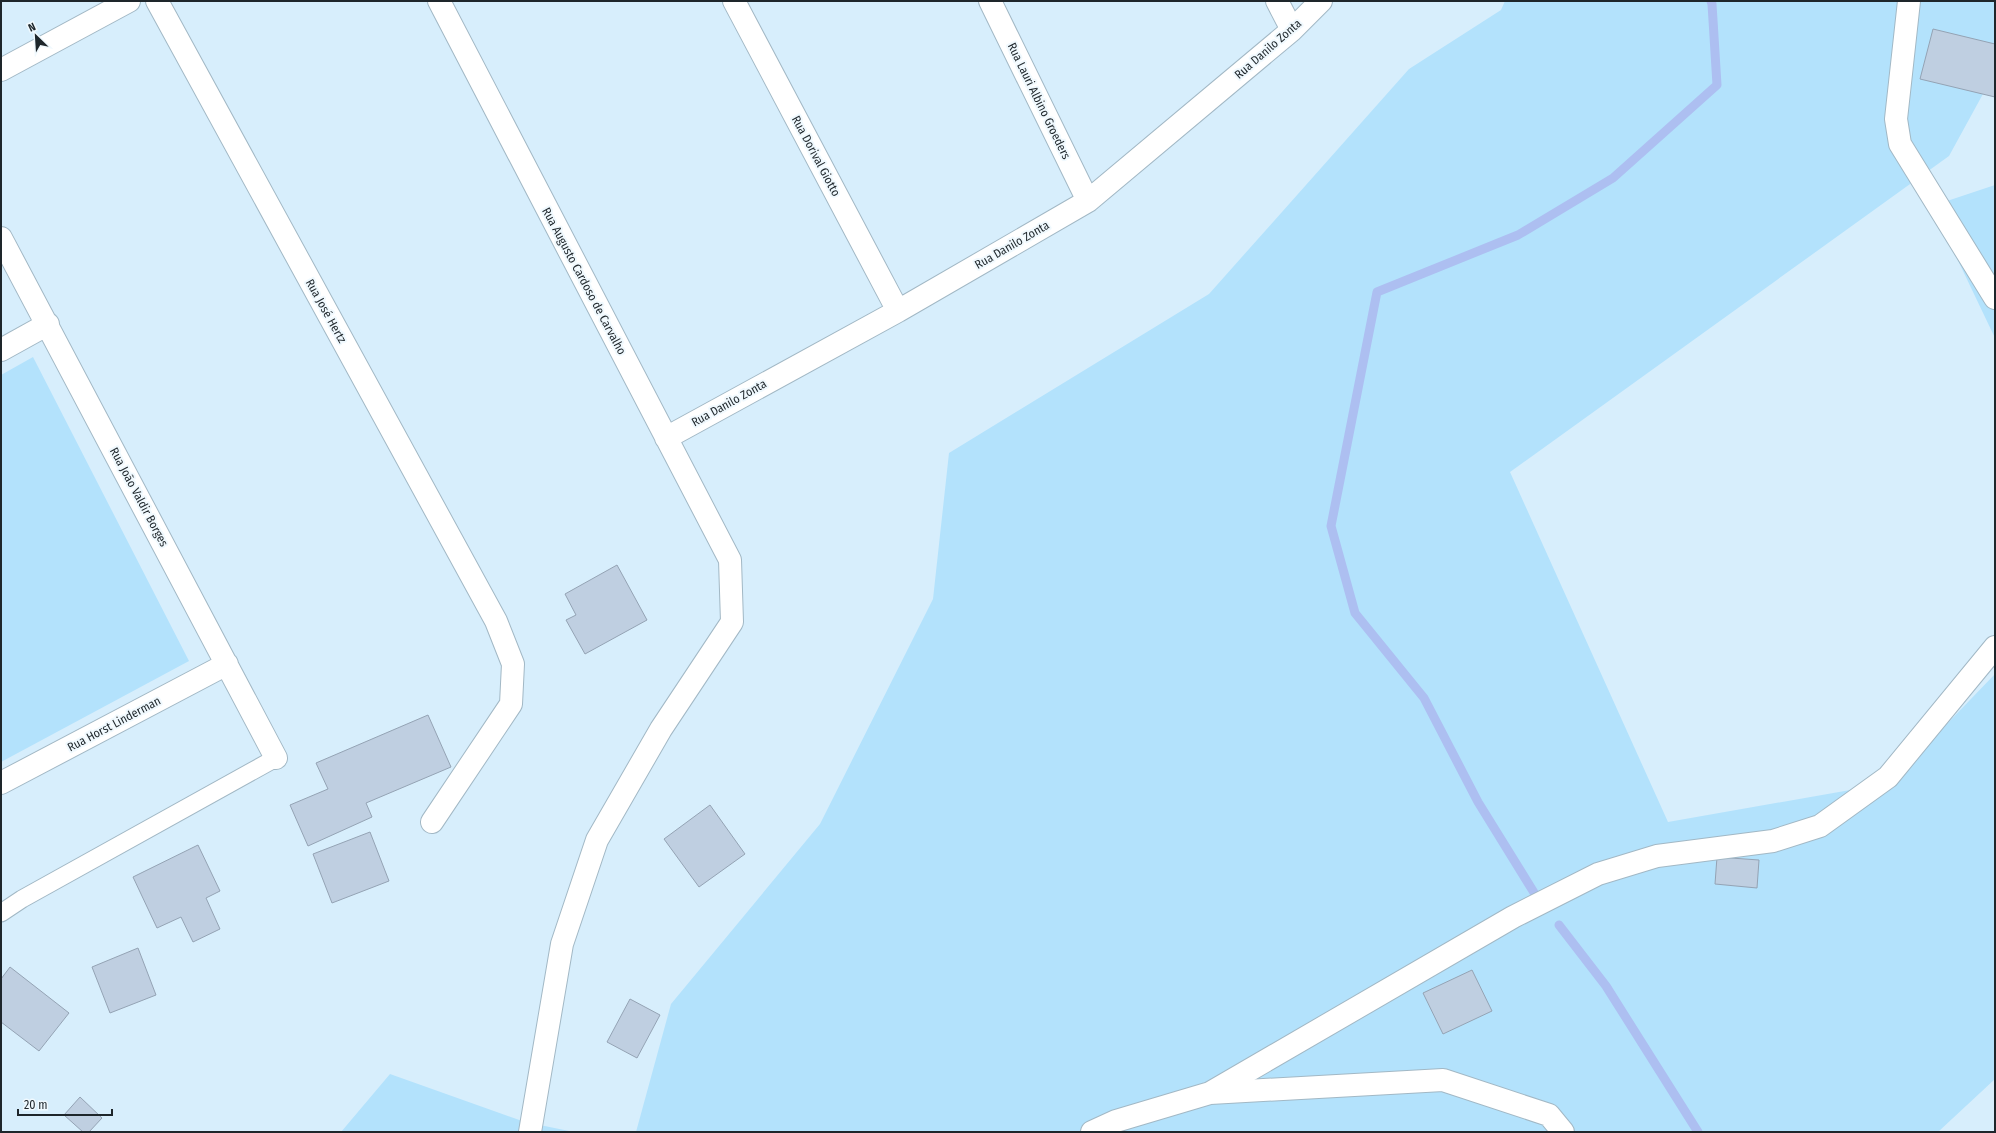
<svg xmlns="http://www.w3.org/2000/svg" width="1996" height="1133" font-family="'Fira Sans Condensed',sans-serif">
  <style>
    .green { fill: #b3e2fc }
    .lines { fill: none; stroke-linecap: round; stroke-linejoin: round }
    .stream { stroke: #adbff1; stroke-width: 9 }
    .building { fill: #bfcfe1; stroke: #94a3b4 }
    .lane-casing { stroke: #a2b8c5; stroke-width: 19 }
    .street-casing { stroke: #a2b8c5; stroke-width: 24 }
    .lane { stroke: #fff; stroke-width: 17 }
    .street { stroke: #fff; stroke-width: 22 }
    .labels { text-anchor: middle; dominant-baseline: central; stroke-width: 4; stroke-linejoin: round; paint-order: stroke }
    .street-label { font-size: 12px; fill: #1e262b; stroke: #f0f9fe }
  </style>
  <rect width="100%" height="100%" fill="#d7eefc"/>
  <!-- green -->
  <path class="green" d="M1505,1H1995V72L1949,156L1510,472L1668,822L1890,783L1995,674V1079L1938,1132H636L671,1004L820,824L933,599L949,453L1209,294L1409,69L1501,10Z
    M1995,185V338L1932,206Z
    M33,357L189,661L1,762V375Z
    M390,1074L525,1122L574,1132H341Z"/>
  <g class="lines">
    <!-- stream -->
    <path class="stream" d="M1538,899L1478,802L1424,698L1355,613L1331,526L1377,292L1518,235L1613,178L1717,85L1712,4L1711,1
      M1559,925L1606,986L1698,1132"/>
  </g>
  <!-- building -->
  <path class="building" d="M1933,29L1995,44V97L1920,79Z
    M617,565L647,620L585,654L566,620L576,615L565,594Z
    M428,715L451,767L366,803L372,817L308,846L290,805L328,789L316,763Z
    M710,805L745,854L699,887L664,839Z
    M370,832L389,881L332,903L313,854Z
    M198,845L220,891L206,898L220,929L193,942L181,917L157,928L133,877Z
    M1717,857L1759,860L1757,888L1715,884Z
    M138,948L156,995L110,1013L92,967Z
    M10,967L69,1013L39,1051L1,1022V979Z
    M1472,970L1492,1011L1443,1034L1423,993Z
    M630,999L660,1015L637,1058L607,1042Z
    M80,1097L102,1118L89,1132H83L64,1115Z"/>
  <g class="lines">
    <!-- lane casing -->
    <g class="lane-casing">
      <path id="lane" d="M1,913L22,899L276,758"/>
    </g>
    <!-- street casing -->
    <g class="street-casing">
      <path id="street" d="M157,1L496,621L513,664L511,704L432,822
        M439,1L730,560L732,622L661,729L597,840L562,944L530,1132
        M734,1L898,311
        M990,1L1088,201
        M1277,1L1292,30
        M1909,1L1896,119L1900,144L1995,298
        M1,70L129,1
        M1,238L276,758
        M1,350L48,324
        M666,438L898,311L1088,201L1292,30L1321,1
        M1,783L227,664
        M1210,1093L1513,917L1598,874L1657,856L1773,841L1820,826L1888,777L1995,647
        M1092,1132L1116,1121L1210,1093L1443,1080L1549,1115L1563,1132"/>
    </g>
    <!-- lane -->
    <use href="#lane" class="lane"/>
    <!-- street -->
    <use href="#street" class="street"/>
  </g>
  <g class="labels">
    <!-- street labels -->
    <g class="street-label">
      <text transform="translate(1268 49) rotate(-41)">Rua Danilo Zonta</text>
      <text transform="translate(1039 101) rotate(64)">Rua Lauri Albino Groeders</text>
      <text transform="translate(816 156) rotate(62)">Rua Dorival Giotto</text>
      <text transform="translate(1012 245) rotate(-30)">Rua Danilo Zonta</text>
      <text transform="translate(584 281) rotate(62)">Rua Augusto Cardoso de Carvalho</text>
      <text transform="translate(326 311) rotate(61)">Rua José Hertz</text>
      <text transform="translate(729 403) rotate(-29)">Rua Danilo Zonta</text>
      <text transform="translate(139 497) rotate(62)">Rua João Valdir Borges</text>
      <text transform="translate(114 724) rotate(-28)">Rua Horst Linderman</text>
    </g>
  </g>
  <!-- border -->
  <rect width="1996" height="1133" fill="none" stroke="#1e262b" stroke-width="4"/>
  <!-- north arrow -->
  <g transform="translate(36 36) rotate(335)" stroke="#f0f9fe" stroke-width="3" paint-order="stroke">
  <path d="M0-3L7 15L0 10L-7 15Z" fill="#1e262b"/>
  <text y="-6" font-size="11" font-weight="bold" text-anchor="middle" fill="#1e262b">N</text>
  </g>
  <!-- scale -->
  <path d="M18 1109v6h94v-6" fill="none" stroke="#1e262b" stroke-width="2"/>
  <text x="24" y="1109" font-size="12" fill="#1e262b" stroke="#f0f9fe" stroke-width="3" paint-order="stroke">20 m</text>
</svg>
